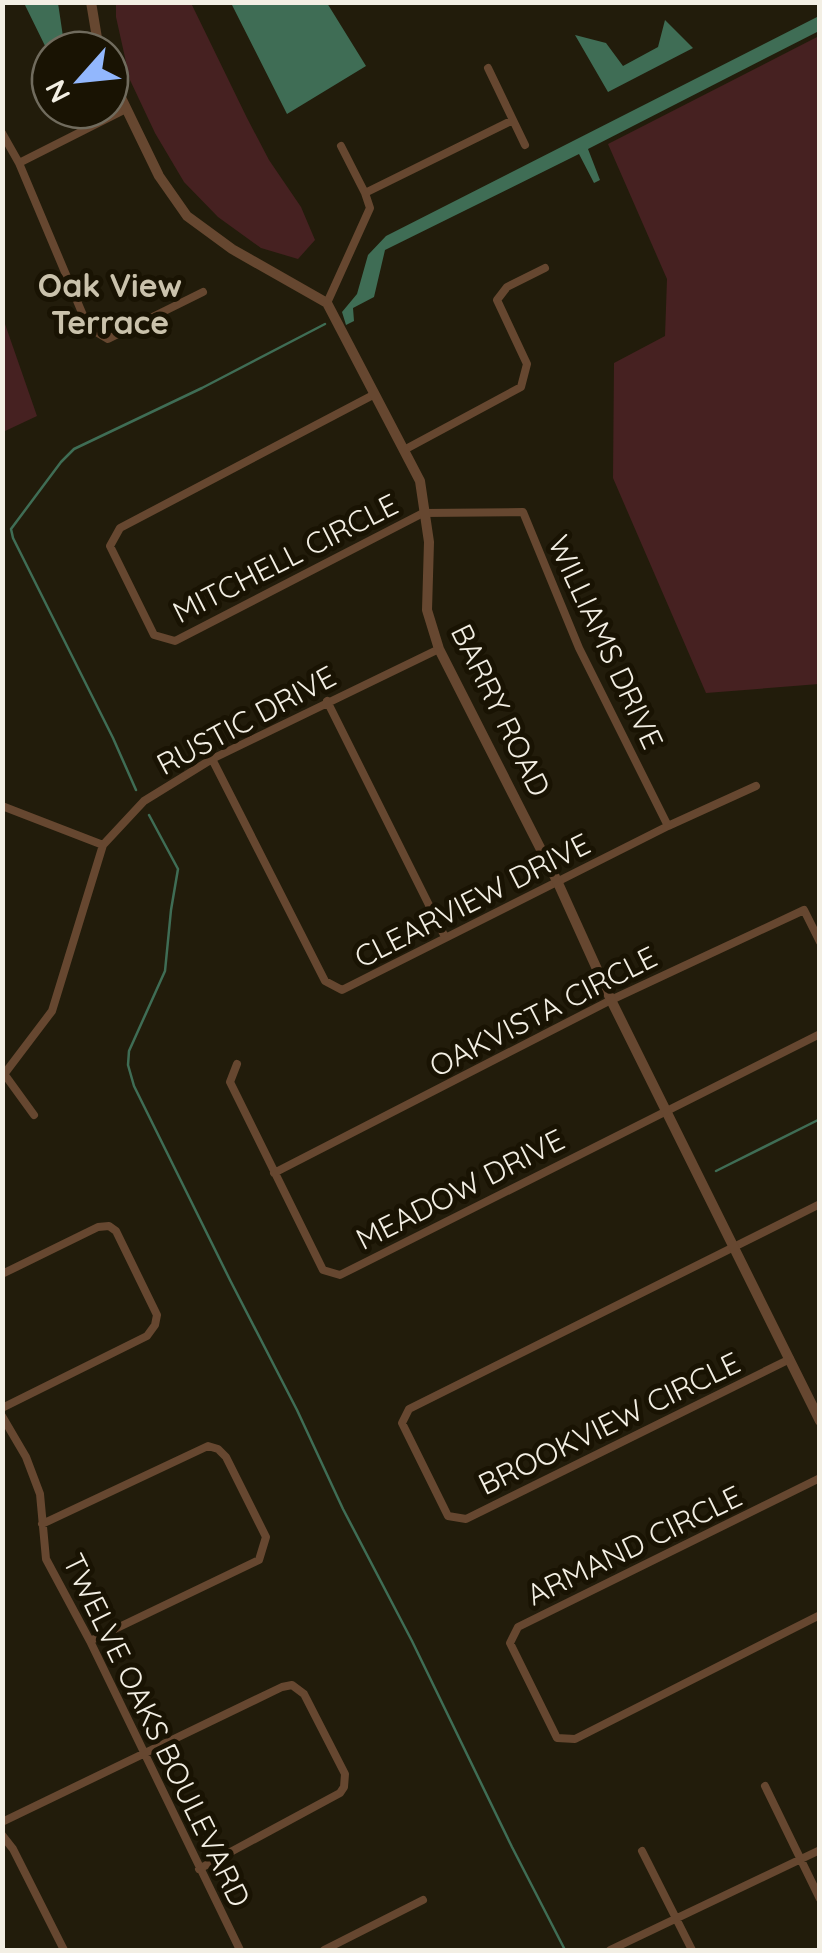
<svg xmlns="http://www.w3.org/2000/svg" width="822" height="1953" font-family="Quicksand,sans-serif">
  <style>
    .green { fill: #462121 }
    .water { fill: #3f6d55 }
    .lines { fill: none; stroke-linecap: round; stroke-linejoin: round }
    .stream { stroke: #3f6d55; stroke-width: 2.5 }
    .minor { stroke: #664730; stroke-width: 8 }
    .tertiary { stroke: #664730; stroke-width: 10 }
    .labels { text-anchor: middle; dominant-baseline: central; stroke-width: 10; stroke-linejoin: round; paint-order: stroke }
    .street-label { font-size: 30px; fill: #f3efe4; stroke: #191303 }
    .neighbourhood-label { font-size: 32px; font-weight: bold; fill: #cac2ac; stroke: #191303 }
  </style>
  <rect width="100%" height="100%" fill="#221c0b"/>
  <!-- green -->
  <path class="green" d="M116,3H191L247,118L269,160L301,207L315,240L298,259L261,248L218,217L184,182L155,133L130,80L116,17Z
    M819,36V684L706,693L613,478L614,363L665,336L667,279L608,144Z
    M5,324L37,416L3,432L2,326Z"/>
  <!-- water -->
  <path class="water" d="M24,3H58L65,50H50V56Z
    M231,3H327L366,66L287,114Z
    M819,16V31L588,149L600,180L594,183L579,154L385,250L374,297L353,308L354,321L346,325L342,312L357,294L368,255L386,236Z
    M665,20L693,48L608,92L575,35L606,43L623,66L658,47Z"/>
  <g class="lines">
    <!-- stream -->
    <path class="stream" d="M136,790L113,738L13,538L11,529L61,462L74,449L202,388L325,324
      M149,815L178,869L171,910L165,971L129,1051L128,1065L134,1086L230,1280L297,1410L343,1509L412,1641L512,1847L565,1950
      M716,1171L820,1119"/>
    <!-- minor -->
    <path class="minor" d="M488,68L525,145
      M2,133L19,163L88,327L108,339L203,292
      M19,163L126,109
      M365,193L513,120
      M327,303L370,208L365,193L341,146
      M375,394L120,528L110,546L154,635L175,641L423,513L523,512L579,648L668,826
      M404,450L521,387L527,364L497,300L507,287L545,268
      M327,701L445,937
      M212,759L325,981L342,990L668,826L756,786
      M2,806L103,845
      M237,1064L230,1082L323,1270L340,1275L820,1034
      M5,1075L34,1115
      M2,1077L52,1011L103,845L144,801L212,759L439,649
      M274,1173L611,1000L804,910L820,942
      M2,1274L98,1227L109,1226L116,1231L157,1315L155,1325L147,1336L2,1408
      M790,1359L466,1519L448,1516L402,1423L409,1409L820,1204
      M2,1416L26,1457L40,1494L46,1559L90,1641L240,1950
      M820,1478L518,1627L510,1643L557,1738L575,1739L820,1615
      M42,1524L208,1446L218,1449L226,1457L266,1537L259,1560L90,1641
      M765,1786L820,1899
      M2,1822L282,1687L292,1685L304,1694L345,1774L344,1787L340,1793L199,1869
      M2,1835L13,1849L64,1950
      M642,1851L692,1950
      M324,1950L423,1900
      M610,1950L820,1850"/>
    <!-- tertiary -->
    <path class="tertiary" d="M91,2L99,50
      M110,75L159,176L187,216L232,249L327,303L420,481L429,542L427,610L439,649L558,883L611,1000L820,1421"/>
  </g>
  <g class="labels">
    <!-- street labels -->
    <g class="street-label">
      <text transform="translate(285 558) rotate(-27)">MITCHELL CIRCLE</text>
      <text transform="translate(606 642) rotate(65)">WILLIAMS DRIVE</text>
      <text transform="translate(501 710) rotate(64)">BARRY ROAD</text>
      <text transform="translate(246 720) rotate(-28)">RUSTIC DRIVE</text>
      <text transform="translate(472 900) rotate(-27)">CLEARVIEW DRIVE</text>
      <text transform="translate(543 1011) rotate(-27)">OAKVISTA CIRCLE</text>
      <text transform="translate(460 1189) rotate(-27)">MEADOW DRIVE</text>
      <text transform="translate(609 1423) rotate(-26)">BROOKVIEW CIRCLE</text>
      <text transform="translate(634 1545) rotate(-26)">ARMAND CIRCLE</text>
      <text transform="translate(157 1730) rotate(64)">TWELVE OAKS BOULEVARD</text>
    </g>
    <!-- neighbourhood labels -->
    <g class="neighbourhood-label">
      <text x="110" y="285">Oak View<tspan x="110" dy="37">Terrace</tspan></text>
    </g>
  </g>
  <!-- border -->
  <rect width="822" height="1953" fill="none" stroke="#f3efe4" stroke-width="10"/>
  <!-- north arrow -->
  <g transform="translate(80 80) rotate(243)"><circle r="48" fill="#191303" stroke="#706b5d" stroke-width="2.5"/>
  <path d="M0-8L18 38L0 25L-18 38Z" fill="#92b7fd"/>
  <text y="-15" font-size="28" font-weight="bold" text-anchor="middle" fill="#f3efe4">N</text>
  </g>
</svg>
